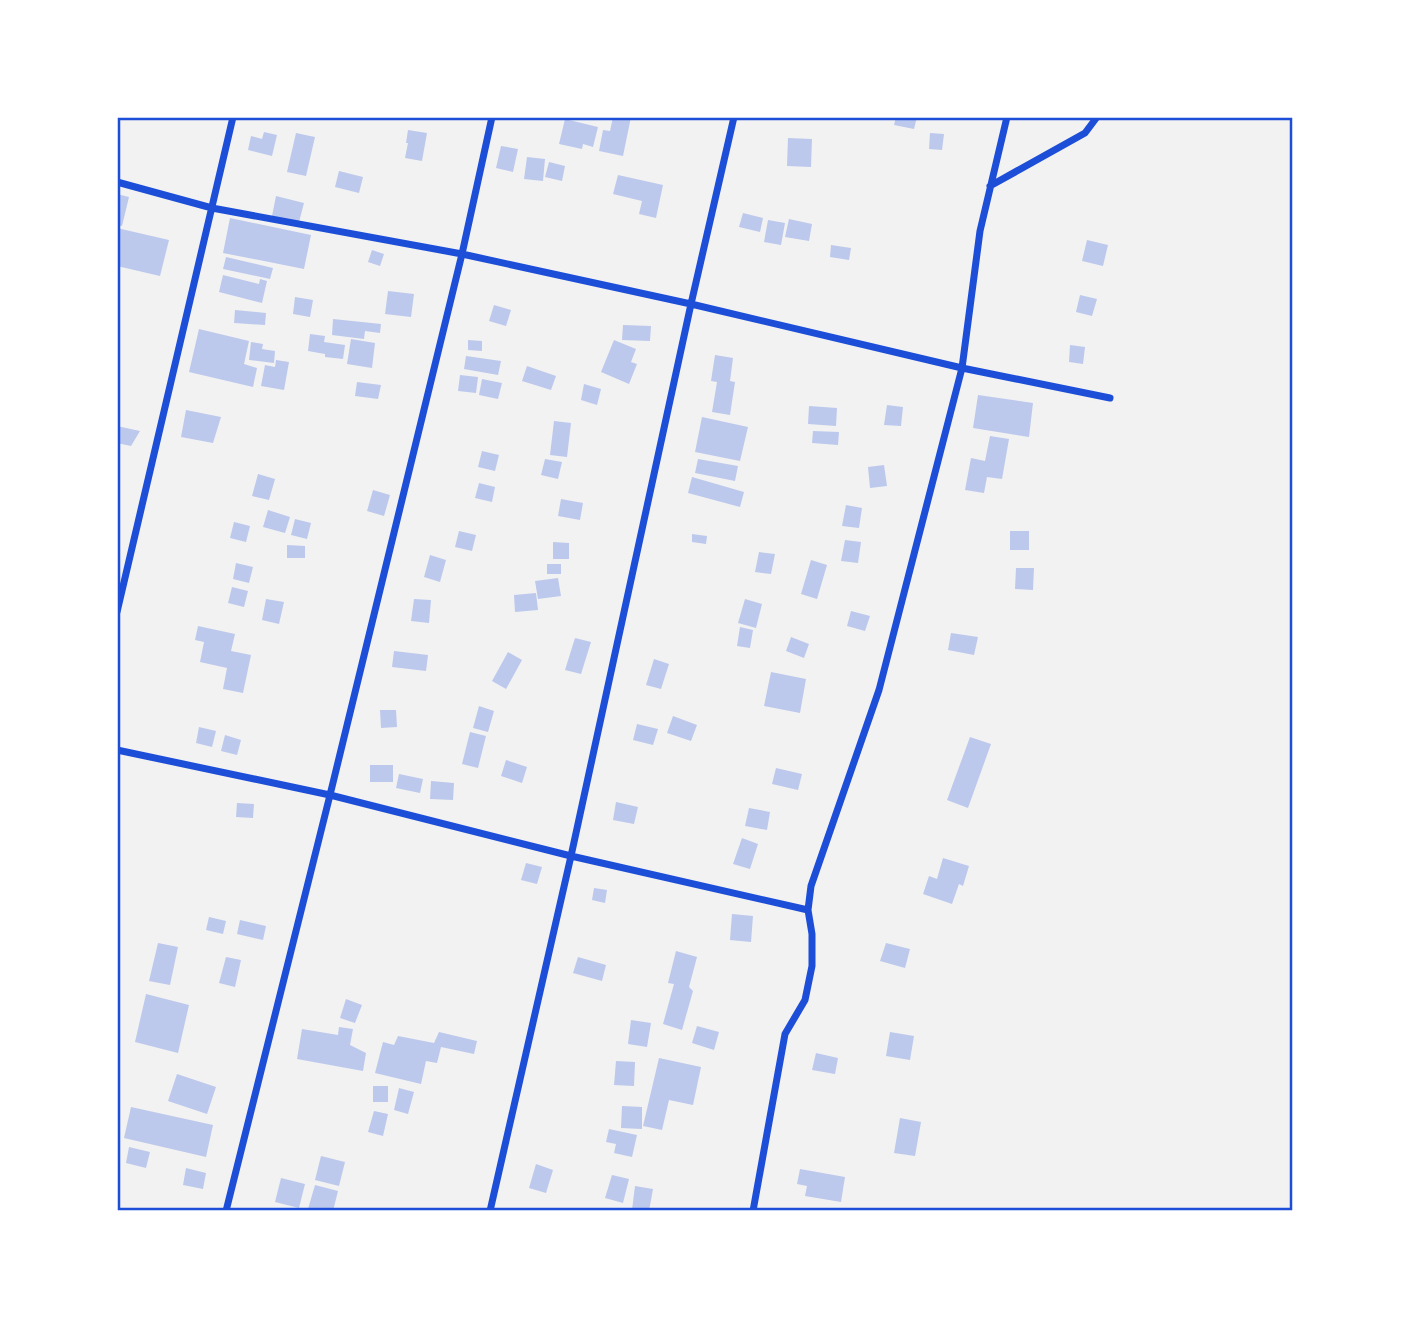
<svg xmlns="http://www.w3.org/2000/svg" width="1410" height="1328" font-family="Roboto,sans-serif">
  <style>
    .building { fill: #bdc9ec }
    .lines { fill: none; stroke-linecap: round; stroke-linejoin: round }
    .minor { stroke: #1d4ed8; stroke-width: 7 }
    .neatline { fill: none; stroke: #1d4ed8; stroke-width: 2.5 }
  </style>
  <rect width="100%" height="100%" fill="#f2f2f2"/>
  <!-- building -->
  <path class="building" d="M613,117H631L623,156L599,151L603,130L610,131Z
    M896,117H917L914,129L894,125Z
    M565,119L598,127L593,147L583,144L582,149L559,144Z
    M408,130L427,133L422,161L405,158L408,143H406Z
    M264,132L277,135L272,156L248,150L251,136L262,139Z
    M296,133L315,137L306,176L287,172Z
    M930,133L944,134L942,150L929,149Z
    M788,138L812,139L811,167L787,166Z
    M501,146L518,149L513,172L496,168Z
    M527,157L545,159L543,181L524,179Z
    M549,162L565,166L562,181L545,177Z
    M339,171L363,177L359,193L335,187Z
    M618,175L663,185L656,218L639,214L642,201L613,194Z
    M117,194L129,197L122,226L117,225Z
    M276,196L304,203L299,222L272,216Z
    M743,213L763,218L760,232L739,227Z
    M230,218L311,235L304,269L223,253Z
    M789,219L812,224L809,241L785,237Z
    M768,220L785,223L781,245L764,242Z
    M117,228L169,240L160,276L117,266Z
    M1087,240L1108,245L1103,266L1082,261Z
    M831,245L851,248L849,260L830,257Z
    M372,250L384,254L380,266L368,262Z
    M226,257L273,268L270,279L223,269Z
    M223,275L259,284L260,279L267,281L262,303L219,292Z
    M388,291L414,294L411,317L385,314Z
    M1080,295L1097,299L1092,316L1076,312Z
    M295,297L313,300L310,317L293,314Z
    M494,305L511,310L506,326L489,321Z
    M235,310L266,313L265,325L234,323Z
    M333,319L381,324L380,333L365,331L364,339L332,335Z
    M623,325L651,326L650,341L622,340Z
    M199,329L249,341L244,364L257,368L253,387L189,372Z
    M310,334L325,336L324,342L345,345L343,359L325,357V354L308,351Z
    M351,339L375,343L372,368L347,364Z
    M468,340L482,341V351L468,350Z
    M614,340L636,349L631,362L637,364L629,384L601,372Z
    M251,342L263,344L262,349L275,351L274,363L249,360Z
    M1070,345L1085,347L1083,364L1069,362Z
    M715,355L733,358L730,381L735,382L730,415L712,412L717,382L711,381Z
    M466,356L501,361L498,375L464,369Z
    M276,360L289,362L284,390L261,386L265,365L275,367Z
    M527,366L556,376L551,390L522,381Z
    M460,375L478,377L476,393L458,391Z
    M482,379L502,383L498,399L479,395Z
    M357,382L381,385L378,399L355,396Z
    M584,384L601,389L597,405L581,400Z
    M978,395L1033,403L1029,437L973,428Z
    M887,405L903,407L901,426L884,425Z
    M809,406L837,408L836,426L808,424Z
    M186,410L221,417L213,443L181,437Z
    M702,417L748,427L740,461L695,452Z
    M554,421L571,423L567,457L550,455Z
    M117,426L140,431L131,446L117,443Z
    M813,431L839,432L838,445L812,443Z
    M990,436L1009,439L1002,479L987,477L984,493L965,490L971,458L985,461Z
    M482,451L499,455L495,471L478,467Z
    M545,459L562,462L558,479L541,475Z
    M698,459L738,466L735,481L695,473Z
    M884,465L887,486L870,488L868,467Z
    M258,474L275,479L269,500L252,496Z
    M692,477L744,492L740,507L688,493Z
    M479,483L495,487L492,502L475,498Z
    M373,490L390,495L384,516L367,511Z
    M561,499L583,503L580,520L558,516Z
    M846,505L862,508L859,528L842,526Z
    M268,510L290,517L285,533L263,527Z
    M295,519L311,523L307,539L291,535Z
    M234,522L250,526L246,542L230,538Z
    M459,531L476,535L472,551L455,547Z
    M1010,531H1029V550H1010Z
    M692,534L707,536L706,544L692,542Z
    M845,540L861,542L858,563L841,561Z
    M553,542L569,543V559H553Z
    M287,545L305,546V558H287Z
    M759,552L775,554L771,574L755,572Z
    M430,555L446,560L440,582L424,577Z
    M811,560L827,565L817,599L801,594Z
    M236,563L253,567L249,583L233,579Z
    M547,564H561V574H547Z
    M1016,568H1034L1033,590L1015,589Z
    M558,578L561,596L538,599L535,581Z
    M232,587L248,591L244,607L228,603Z
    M536,593L538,610L515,612L514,595Z
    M266,599L284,602L279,624L262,620Z
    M414,599L431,600L429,623L411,621Z
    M745,599L762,604L756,628L738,623Z
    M851,611L870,616L865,631L847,626Z
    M198,626L235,634L231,651L251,655L243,693L223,689L227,668L200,662L204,642L195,640Z
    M740,627L753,630L750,648L737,646Z
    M951,633L978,637L974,655L948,650Z
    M791,637L809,644L804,658L786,651Z
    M575,638L591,642L581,674L565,670Z
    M394,651L428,655L426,671L392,667Z
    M508,652L522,660L506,689L492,681Z
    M654,659L669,664L661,689L646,685Z
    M771,672L806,679L800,713L764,706Z
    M479,706L494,711L488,732L473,728Z
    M380,710H396L397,727L381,728Z
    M673,716L697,725L691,741L667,733Z
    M637,724L658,729L653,745L633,740Z
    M199,727L216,731L212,747L196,743Z
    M470,732L486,736L478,768L462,764Z
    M225,735L241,740L237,755L221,751Z
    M970,737L991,744L968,808L947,800Z
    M506,760L527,767L522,783L501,776Z
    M370,765H393V782H370Z
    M776,768L802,774L798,790L772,784Z
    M399,774L423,779L420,793L396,788Z
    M431,781L454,783L453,800L430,799Z
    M616,802L638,807L634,824L613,820Z
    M237,803L254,804L253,818L236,817Z
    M749,808L770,812L767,830L745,826Z
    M742,838L758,844L750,869L733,864Z
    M943,858L969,866L963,886L959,884L952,904L923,894L929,876L937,879Z
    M526,863L542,867L537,884L521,880Z
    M594,888L607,890L605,903L592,900Z
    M732,914L753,916L751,942L730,940Z
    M209,917L226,921L223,934L206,930Z
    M240,920L266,926L263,940L237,934Z
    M158,943L178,947L170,985L149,981Z
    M886,943L910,949L905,968L880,961Z
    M676,951L697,957L689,987L693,991L682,1030L663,1024L674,984L668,983Z
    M226,957L241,960L235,987L219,983Z
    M578,957L606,965L602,981L573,973Z
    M146,994L189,1005L178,1053L135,1042Z
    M346,999L362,1005L355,1023L340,1018Z
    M631,1020L651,1023L647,1047L628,1044Z
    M697,1026L719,1032L714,1050L692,1043Z
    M339,1027L353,1029L350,1045L366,1053L363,1071L297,1059L302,1029L338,1035Z
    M439,1032L477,1041L474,1054L441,1047L437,1063L426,1061L421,1084L375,1073L383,1042L394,1045L398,1036L434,1043Z
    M890,1032L914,1036L910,1060L886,1056Z
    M816,1053L838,1058L835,1074L812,1070Z
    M659,1058L701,1067L693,1105L669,1100L662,1130L643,1126Z
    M616,1061L635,1062L634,1086L614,1085Z
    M177,1074L216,1087L207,1114L168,1101Z
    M373,1086H388V1102H373Z
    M399,1088L414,1092L408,1114L394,1110Z
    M622,1106L642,1107V1129L621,1128Z
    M131,1107L213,1125L206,1157L124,1138Z
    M374,1111L388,1114L383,1136L368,1132Z
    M900,1118L921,1122L915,1156L894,1153Z
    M609,1129L637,1135L632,1157L614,1153L616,1144L606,1142Z
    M129,1147L150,1152L146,1168L126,1163Z
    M321,1156L345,1162L339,1186L315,1180Z
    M536,1164L553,1170L546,1193L529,1188Z
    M186,1168L206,1173L203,1189L183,1185Z
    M800,1169L845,1177L841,1202L805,1196L807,1186L797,1184Z
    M612,1175L629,1179L623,1203L605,1198Z
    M281,1178L305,1184L299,1208L275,1202Z
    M315,1185L338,1191L333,1211H316L308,1209Z
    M635,1186L653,1189L649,1211L632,1210Z"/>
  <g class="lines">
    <!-- minor -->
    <path class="minor" d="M117,182L212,208L462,254L691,304L962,368L1110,398
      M990,186L1085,133L1097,117
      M117,612L233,117
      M117,750L330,795L571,856L808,910
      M226,1211L330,795L462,254L492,117
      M490,1211L571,856L691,304L734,117
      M753,1211L785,1034L805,1000L812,966V934L808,910L811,886L879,690L962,368L980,231L1007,117"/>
  </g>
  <!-- border -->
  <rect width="1410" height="1328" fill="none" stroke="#ffffff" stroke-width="238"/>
  <rect x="119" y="119" width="1172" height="1090" class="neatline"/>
</svg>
